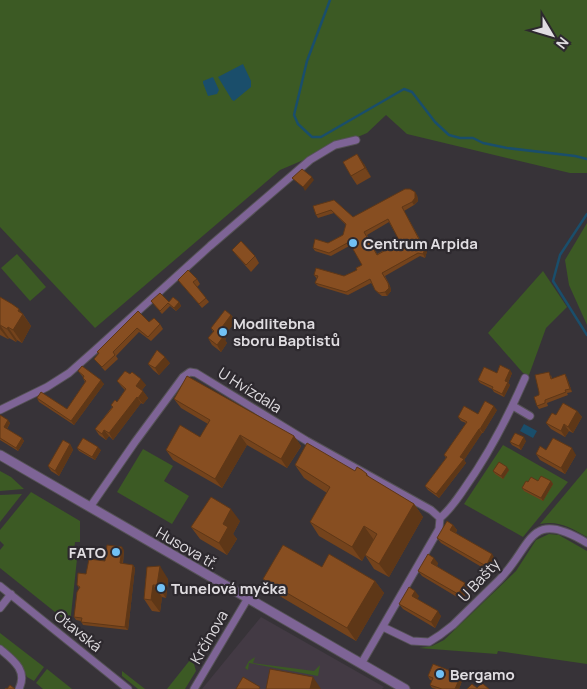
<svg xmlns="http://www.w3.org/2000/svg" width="587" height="689" font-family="Manrope,sans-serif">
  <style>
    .built { fill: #433a44 }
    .green { fill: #3c5a24 }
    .water { fill: #1a4e6b }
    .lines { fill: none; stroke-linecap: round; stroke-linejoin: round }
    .stream { stroke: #1a4e6b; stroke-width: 2.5 }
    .minor-casing { stroke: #555256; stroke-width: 9 }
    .tertiary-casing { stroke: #555256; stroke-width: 11 }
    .minor { stroke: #7e6496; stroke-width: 7 }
    .tertiary { stroke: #7e6496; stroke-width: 9 }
    .wall { fill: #74431c; fill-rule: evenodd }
    .shaded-wall { fill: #5e3717 }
    .building { fill: #874e21; stroke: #5e3717; fill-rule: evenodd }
    .poi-dot { fill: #71c1f5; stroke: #2d292e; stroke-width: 2 }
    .labels { text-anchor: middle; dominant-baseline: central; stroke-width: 4.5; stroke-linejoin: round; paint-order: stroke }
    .poi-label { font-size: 15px; font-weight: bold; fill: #e0dde1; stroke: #2d292e; text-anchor: start }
    .street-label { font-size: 15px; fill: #e0dde1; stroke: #2d292e }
  </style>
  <rect width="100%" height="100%" fill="#373338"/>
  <!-- built -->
  <path class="built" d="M261,617L384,687L382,689H202Z"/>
  <!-- green -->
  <path class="green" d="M0,0H587V173H570L407,134L386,115L367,133L280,170L95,328L0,227Z
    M587,223V325L569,285L565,260Z
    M17,254L46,287L30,301L1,268Z
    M543,271L567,307L546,328L529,375L523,373L488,333Z
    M503,445L568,482L523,537L464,504Z
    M143,449L173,466L164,481L189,496L172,524L117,492Z
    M587,468V537C571,528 559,520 540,524Z
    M0,471L11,477L24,489L0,491Z
    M31,492L80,521V542H75L73,559H77L70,624L0,568V550L4,545L0,541V530Z
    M22,494L0,522V495Z
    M549,534L559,535L587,551V664L498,651L497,654L419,648L432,646L444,640L516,571L536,540Z
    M0,633L44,667L34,681L27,677L21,664L0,645Z
    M255,657L253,663L314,671L320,665L318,676L249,663L248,670L245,668L249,661Z
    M190,660L194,664L196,671L185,689H167Z
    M47,669L72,689H43L36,683Z
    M122,671L145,689H138L122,676Z"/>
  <!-- water -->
  <path class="water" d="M243,64L251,81V87L234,101L232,100L218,77Z
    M213,77L219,90L217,94L208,96L203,83V81Z
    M524,424L537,431L533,438L520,431Z"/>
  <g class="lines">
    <!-- stream -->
    <path class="stream" d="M330,0L307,61L294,115L298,124L312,137H321L404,89L412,92L435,122L449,135L460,138H473L483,143L507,148L575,156L587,159
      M587,214L560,255L553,281L587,335"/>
    <!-- minor casing -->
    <g class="minor-casing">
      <path id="minor" d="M513,406L530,416
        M0,410L47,387L69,373L95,350L210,246L310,160L335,145L356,140
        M90,507L135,442L183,377L190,372L196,373L307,441L431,510L440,518L439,529L361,664
        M440,518C450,510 457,499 464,489C489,454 508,417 525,378
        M0,586L128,689
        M0,608L11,594
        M383,627L412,641L429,642L440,635L453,625L499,580C533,546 528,507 587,543
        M0,649C13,660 28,670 19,689
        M194,689L248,598"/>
    </g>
    <!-- tertiary casing -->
    <g class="tertiary-casing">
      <path id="tertiary" d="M0,455L405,689"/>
    </g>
    <!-- minor -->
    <use href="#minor" class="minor"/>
    <!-- tertiary -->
    <use href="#tertiary" class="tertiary"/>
  </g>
  <!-- wall -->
  <path class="wall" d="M364,164L371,177L357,185L351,176Z
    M417,195L418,201L414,205L404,211L422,243L428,248L425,258L420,256L385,276L390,286L391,291L387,296H382L378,293L371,283L348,295L318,286L315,283L317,279L314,275L344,276L357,270L362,265L351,245L331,256L315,251L313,248L328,243L343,235L346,225L334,213L318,218L316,215L334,200L353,217ZM389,222L400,242L377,254L367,235Z
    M232,250L255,256L259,263L251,272L237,256Z
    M197,279L200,284L197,287L209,302L202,308L178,280Z
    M0,297L23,314L31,326L22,343L17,340L16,342L9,338L8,339L0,335Z
    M151,301L179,302L181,306L176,311L170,306L162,314Z
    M138,311L149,322L160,324L163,329L151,341L139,332L116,356L118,359L105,371L94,359L99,354L97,352Z
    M231,315L236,321L224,336L226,339L225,340L227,343L221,352L212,345L208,338L213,332L211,328Z
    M170,363L159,375L153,370L148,364Z
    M78,371L104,384L74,425L39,402L37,398L67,409L85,382L83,378V377Z
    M497,373H512L508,383L510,385L504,397L494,392L492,389L480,383L478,380Z
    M565,374L567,378L572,392L567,393L568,395L547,403L548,406L539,409L537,406L551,375L552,379Z
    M117,381L146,385L142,390L148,398L143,404L141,403L113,440L109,436L106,440L99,435L95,429L112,407L111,405L117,402L125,390L122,387Z
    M174,399L294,436L301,446L300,448L287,468L247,445L222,488L173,460L166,450L200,437L208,424L181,408Z
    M497,410L483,433H482L464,460L466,463L439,498L428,490L425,486L446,458L444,455L466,423L461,421L458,417L478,414Z
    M577,411L582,417L573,433L569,431L565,437L551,429L546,423L556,415Z
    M0,415L10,423L7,429L22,438L24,441L18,451L0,440Z
    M526,441L521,450L512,445L510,442Z
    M70,444L73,450L59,476L51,471L48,466Z
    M77,448L101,450L95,460L79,451Z
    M546,450L576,455L565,474L540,460L536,454Z
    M295,465L355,471L367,474L370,478L414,504L423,517L389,577L374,569L365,555L362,561L319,536L310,522L327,493L304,478Z
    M509,470L503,479L495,474L493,471Z
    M551,481L553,484L543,501L524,491L522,488L528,482Z
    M240,521L233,534L237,539L227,555L200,539L191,527Z
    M453,525L457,530L456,533L496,560L490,572L441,543L437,538Z
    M124,550L123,564L133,565L135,568L128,630L83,625L81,621L76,620L74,617L79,588L77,585L86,574L105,561Z
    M438,563L437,566L469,588L462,600L422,576L418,571Z
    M147,567L168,579L166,598L162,597L160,612L152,611L144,599Z
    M322,567L375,581L384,593L356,641L271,591L263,579Z
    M419,596L417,599L441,616L435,628L403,609L399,604Z
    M428,676L463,678L459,689H436L432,688L430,685L432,680H430Z"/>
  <!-- shaded-wall -->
  <path class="shaded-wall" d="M357,154L364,164L371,177L365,168Z
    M312,177L314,180L305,191L303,187Z
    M415,192L417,195L418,201L414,205L412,202Z
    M426,245L428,248L425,258L423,254Z
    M382,273L390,286L391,291L387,296L385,292Z
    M179,302L181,306L176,311L174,308Z
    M19,309L31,326L22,343L13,330Z
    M231,315L236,321L224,336L226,339L225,340L227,343L221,352L217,345L220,335L219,331Z
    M0,325L9,338L8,339L0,329Z
    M8,327L17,340L16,342L7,329Z
    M165,357L170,363L159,375L155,368Z
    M510,370L512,373L508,383L510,385L504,397L502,394L505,381Z
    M565,374L567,378L572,392L570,389Z
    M141,379L146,385L140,392L136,386Z
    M101,380L104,384L74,425L71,421Z
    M143,391L148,398L143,404L138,398Z
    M137,397L141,403L113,440L109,433Z
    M494,406L497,410L483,433L480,429Z
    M577,411L582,417L573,433L568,427Z
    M8,420L10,423L6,430L4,427Z
    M564,424L569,431L565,437L561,431Z
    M479,429L482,433L464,460L466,463L439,498L436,494Z
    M104,430L109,436L106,440L102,434Z
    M240,435L247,445L222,488L215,479Z
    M294,436L301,446L287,468L281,459Z
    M524,437L526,441L521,450L519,446Z
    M22,438L24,441L18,451L16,448Z
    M70,444L73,450L59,476L55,471Z
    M98,447L101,450L95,460L92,457Z
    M572,448L576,455L565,474L561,468Z
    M507,467L509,470L503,479L501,476Z
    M551,481L553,484L543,501L541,498Z
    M414,504L423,517L389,577L379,564Z
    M231,509L240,521L233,534L237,539L227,555L219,543L223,524Z
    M453,525L457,530L454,536L450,530Z
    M364,526L374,540L362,561L352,547Z
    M122,547L124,550L122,566L120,563Z
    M492,554L496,560L490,572L486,566Z
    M434,558L438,563L435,569L431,563Z
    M133,565L135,568L128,630L125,627Z
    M160,566L168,579L166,598L157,585Z
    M375,581L384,593L356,641L347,628Z
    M465,583L469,588L462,600L458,594Z
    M153,585L162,597L160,612L151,600Z
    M415,591L419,596L416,602L412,596Z
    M438,611L441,616L435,628L431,622Z
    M461,675L463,678L459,689H455Z
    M313,677L321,689H310Z"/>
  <!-- building -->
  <path class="building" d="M357,154L365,168L351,176L343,162Z
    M302,169L312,177L303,187L292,178Z
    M405,189H410L415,192V198L412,202L402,207L421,243L426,245L423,254L418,253L382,273L388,283L389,288L385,292L379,293L375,290L370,279L346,292L315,283L318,276L314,275L316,268L344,276L357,270L356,268L362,265L349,242L329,253L313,248L315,239L328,243L343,235L346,224L331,210L316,215L313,206L334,200L353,217ZM388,219L400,242L377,255L364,232Z
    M241,241L255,256L246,265L232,250Z
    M188,270L197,279L193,282L206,298L199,304L178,280Z
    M160,293L169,302L173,297L179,302L174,308L168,303L160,311L151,301Z
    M0,297L12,304L19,309L18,311L23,314L13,330L8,327L7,329L0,325Z
    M225,310L231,315L219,331L222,333L220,335L223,337L217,345L208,338L214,331L211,328Z
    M138,311L149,322L154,318L160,324L148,337L137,328L113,352L115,355L102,367L94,359L99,353L97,352Z
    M157,350L165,357L155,368L148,364Z
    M500,365L510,370L505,381L508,382L502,394L492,389L493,387L478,380L484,367L497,373Z
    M82,366L101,380L71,421L37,398L41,392L67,409L86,381L83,378L84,376L78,371Z
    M125,371L130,374L132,372L141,379L136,386L143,391L138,398L137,397L109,433L104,430L102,434L95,429L113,407L111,405L115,400L117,402L126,389L117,381Z
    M549,372L551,379L565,374L570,389L565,390L566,392L545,400V403L537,406L534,397L539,395V392L535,375Z
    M187,376L294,436L281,459L240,435L215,479L166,450L180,425L200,437L210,420L174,399Z
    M485,401L494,406L480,429H479L460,457L464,459L436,494L425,486L447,457L444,455L467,422L458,417L464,406L478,414Z
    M563,403L577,411L568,427L564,424L561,431L546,423L552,413L556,415Z
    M0,415L8,420L4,427L22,438L16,448L0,438Z
    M515,433L524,437L519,446L510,442Z
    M83,438L98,447L92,457L77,448Z
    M553,438L572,448L561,468L536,454L540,446L546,450Z
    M63,440L70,444L55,471L48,466Z
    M307,443L355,471L357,467L362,470L367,474L366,475L414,504L379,564L365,555L377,534L364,526L352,547L310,522L330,487L295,465Z
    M499,462L507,467L501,476L493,471Z
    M541,476L551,481L541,498L522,488L526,481L528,482L531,477L538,481Z
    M211,497L231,509L223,524L228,527L219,543L191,527Z
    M447,521L453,525L450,530L492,554L486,566L437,538Z
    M107,545L122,547L120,563L133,565L125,627L81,622L82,618L74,617L77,592L80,587L77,585L78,573L86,574L89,559L105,561Z
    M283,545L322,567L329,554L375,581L347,628L263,579Z
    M428,554L434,558L431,563L465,583L458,594L418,571Z
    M160,566L157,585H153L151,600L144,599L147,567Z
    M409,587L415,591L412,596L438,611L431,622L399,604Z
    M433,664L461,675L455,689H442L430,685L433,678L428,676Z
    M270,669L313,677L310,689H266Z
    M243,677L260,687L259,689H236Z
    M482,683L489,689H467L472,684L477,688Z
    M10,685L15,689H5L6,688L7,689Z"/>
  <!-- markers -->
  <g class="poi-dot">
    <circle cx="353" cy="243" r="5"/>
    <circle cx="223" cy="332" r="5"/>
    <circle cx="116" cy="552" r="5"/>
    <circle cx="161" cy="588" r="5"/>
    <circle cx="440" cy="674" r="5"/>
  </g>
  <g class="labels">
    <!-- poi labels -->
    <g class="poi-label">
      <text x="363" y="243">Centrum Arpida</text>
      <text x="233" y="323">Modlitebna<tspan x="233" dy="17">sboru Baptistů</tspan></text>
      <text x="106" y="552" text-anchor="end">FATO</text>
      <text x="171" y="588">Tunelová myčka</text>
      <text x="450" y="674">Bergamo</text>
    </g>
    <!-- street labels -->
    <g class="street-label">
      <text transform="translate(250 390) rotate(32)">U Hvízdala</text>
      <text transform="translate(187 548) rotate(30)">Husova tř.</text>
      <text transform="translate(479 580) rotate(-47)">U Bašty</text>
      <text transform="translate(78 631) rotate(39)">Otavská</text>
      <text transform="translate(209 637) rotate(-60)">Krčínova</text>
    </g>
  </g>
  <!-- north arrow -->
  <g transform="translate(552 35) rotate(128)" stroke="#2d292e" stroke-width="4" paint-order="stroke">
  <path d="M0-4L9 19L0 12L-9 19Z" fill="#e0dde1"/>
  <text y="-8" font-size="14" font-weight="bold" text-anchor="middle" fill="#e0dde1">N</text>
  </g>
</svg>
